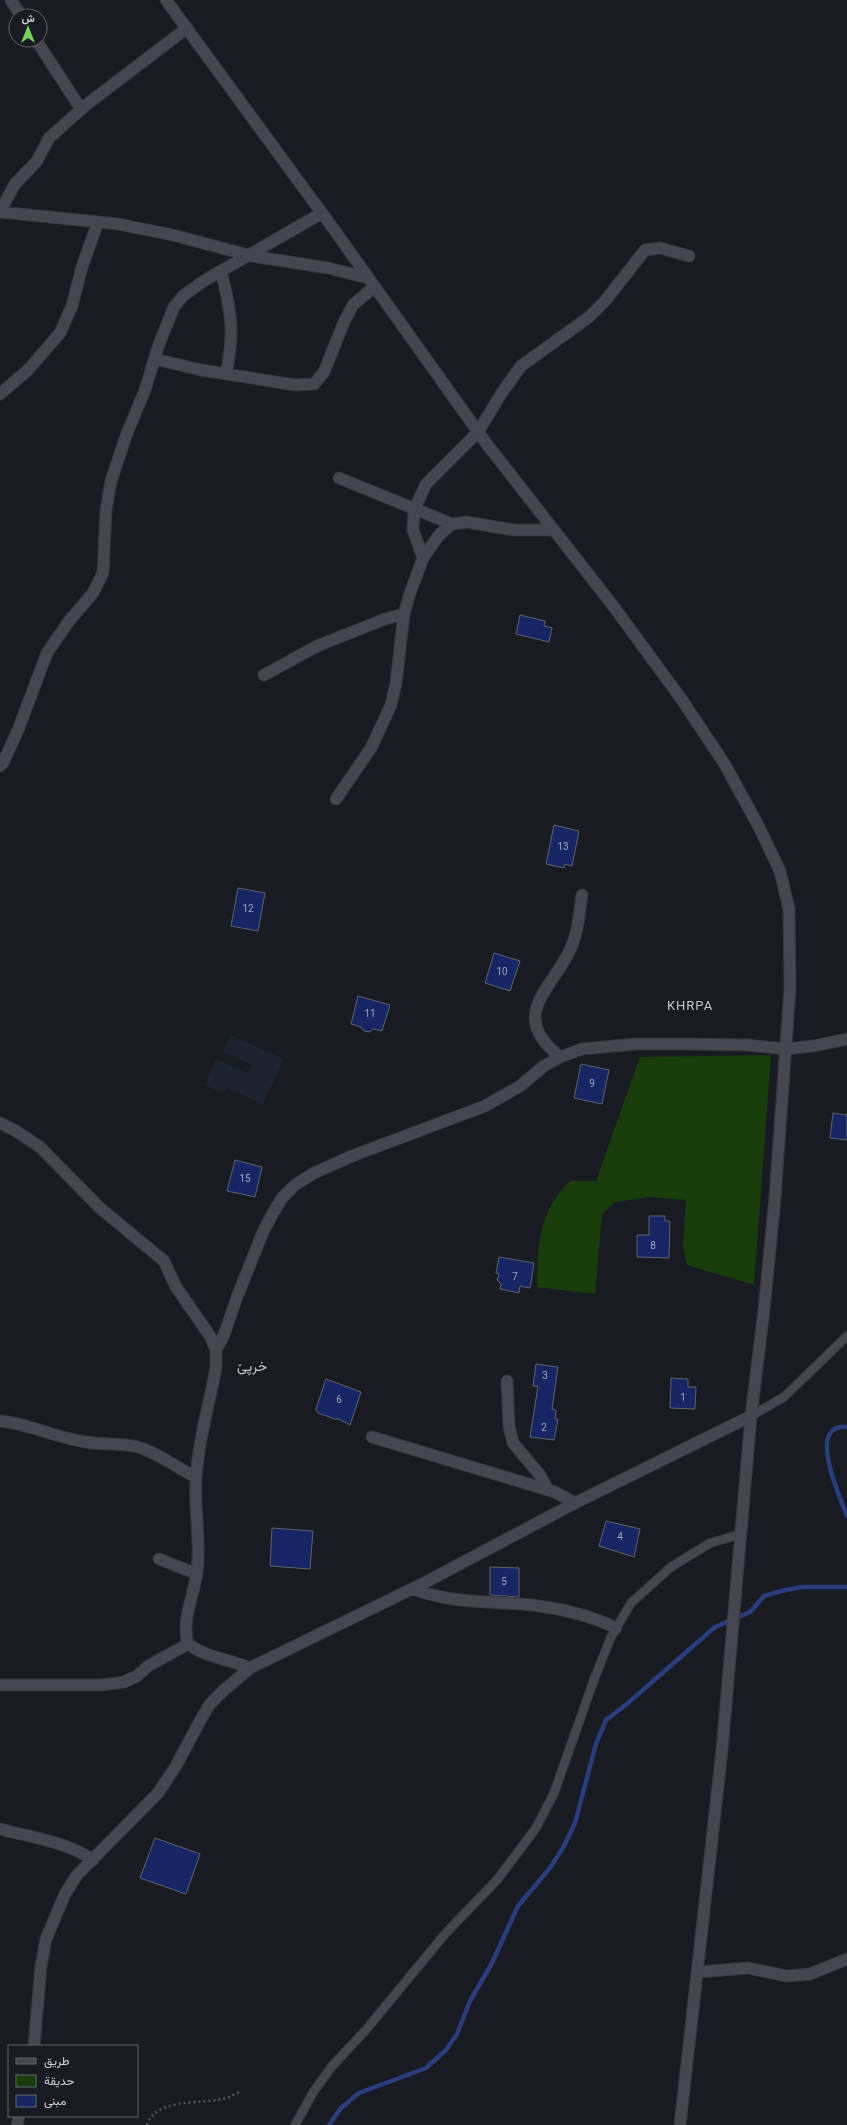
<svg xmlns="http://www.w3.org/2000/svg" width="847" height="2125" font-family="Georgia,Vazirmatn,serif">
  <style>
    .built { fill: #1d222f }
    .green { fill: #183d0b }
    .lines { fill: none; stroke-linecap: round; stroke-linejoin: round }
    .stream { stroke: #293c7c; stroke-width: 4.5 }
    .building { fill: #162664; stroke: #5f626b }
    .service-casing { stroke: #35373c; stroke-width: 10 }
    .minor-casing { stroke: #35373c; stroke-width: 13 }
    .tertiary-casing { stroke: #35373c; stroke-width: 13 }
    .path { stroke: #53555c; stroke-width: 2.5; stroke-dasharray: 2 3; stroke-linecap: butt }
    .service { stroke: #44474f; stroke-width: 8 }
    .minor { stroke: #44474f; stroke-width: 11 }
    .tertiary { stroke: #44474f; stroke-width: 11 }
    .labels { text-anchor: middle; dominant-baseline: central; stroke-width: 3.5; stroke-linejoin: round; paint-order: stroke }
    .number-label { font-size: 10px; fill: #a2a7ba }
    .neighbourhood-label { font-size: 13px; letter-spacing: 1px; fill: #c2c6d0; stroke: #181b22 }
    .quarter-label { font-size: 14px; fill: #c2c6d0; stroke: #181b22 }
  </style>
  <rect width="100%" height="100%" fill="#181b22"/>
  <!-- built -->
  <path class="built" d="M230,1035L284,1059L263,1104L227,1088L224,1094L205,1085L216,1059L248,1073L252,1065L223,1052Z"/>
  <!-- green -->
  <path class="green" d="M771,1055L754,1285L687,1265L683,1246L686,1200L650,1197L615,1202L602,1214L595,1294L537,1287C537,1246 539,1211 570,1181H596L640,1057Z"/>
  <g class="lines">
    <!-- stream -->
    <path class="stream" d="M847,1427C805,1423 841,1499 847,1516
      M329,2125L341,2108L359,2093L426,2068L446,2050L457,2034L470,2001L492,1963L518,1906L550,1868L564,1846L575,1823L596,1744L606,1720L628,1703L715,1627L750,1612L764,1596L781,1591L802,1587H847"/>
  </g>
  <!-- building -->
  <path class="building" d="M520,615L545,621L544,626L552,628L549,642L516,634Z
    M554,825L579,831L572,866L565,864L564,868L546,864Z
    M238,888L265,893L258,931L231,926Z
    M494,953L520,961L510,991L485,983Z
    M358,996L390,1005L382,1031L373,1029L370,1032L364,1031L361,1027L351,1024Z
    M581,1064L609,1070L602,1104L574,1098Z
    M833,1113L847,1115V1140L830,1138Z
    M235,1160L262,1167L255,1197L227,1191Z
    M649,1216H665V1221H670L669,1258L637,1257V1235H649Z
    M499,1257L534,1263L530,1288L520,1286L519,1293L500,1289L501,1284L497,1280L499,1274L496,1273Z
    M536,1364L558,1367L552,1409L556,1410L555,1419H558L554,1440L530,1437L538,1386H533Z
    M671,1378L688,1379V1387H696L695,1409L670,1408Z
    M326,1379L361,1392L350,1425L339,1419H335L318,1413L316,1409Z
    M606,1521L640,1529L634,1557L599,1546Z
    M272,1528L313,1531L310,1569L270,1566Z
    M490,1567L519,1568V1597L490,1595Z
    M155,1838L200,1854L186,1894L140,1878Z"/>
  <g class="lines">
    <!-- service casing -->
    <g class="service-casing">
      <path id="service" d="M751,1416L784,1397L847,1336
        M295,2125L314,2091L333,2065L365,2031L445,1934L497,1880L536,1828L554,1793L595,1677L611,1637L631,1603L671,1567L710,1543L742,1534"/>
    </g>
    <!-- minor casing -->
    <g class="minor-casing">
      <path id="minor" d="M11,0L21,16
        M36,40L81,109
        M0,211L15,184L37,161L49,138L86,105L187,28
        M0,212L118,224L173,235L252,256L328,268L368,278
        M221,271C231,311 235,332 226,374
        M155,359L201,370L295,385L314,384L324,372L344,322L353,305L374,287
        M0,394L28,370L60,333L72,306L82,267L98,222
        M339,478L452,524
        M423,558L413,530L414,510L426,484L478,432L501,394L521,366L589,317L605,301L645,250L660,248L689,256
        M264,675L317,646L385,619L404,614
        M0,766L3,763L18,730L47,653L69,621L93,593L103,573L106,510L111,481L126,436L145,390L159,344L174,307L184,295L207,279L322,213
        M336,799L371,748L391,705L396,683L404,614L410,593L423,558L439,535L452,524L466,522L514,530H554
        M560,1057C509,1016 549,992 569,952C578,934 579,915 582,895
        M0,1123L16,1131L40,1147L100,1208L164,1261L176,1287L210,1336L216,1350V1367C210,1403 198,1440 196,1478C194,1509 201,1541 197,1572C194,1596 181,1620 188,1644C207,1658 229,1659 250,1668
        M216,1350L224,1335L237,1297L263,1232L273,1213L282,1198L295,1185L314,1173L352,1156L485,1106L520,1086L544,1066L560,1057L582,1049L636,1044H687L747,1045L786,1049L813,1046L847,1039
        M507,1381L509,1426L513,1443L540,1475L548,1490
        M0,1421C30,1424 57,1438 86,1442C103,1445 122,1443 138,1447C159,1453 176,1468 196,1477
        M372,1437L555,1492L575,1503
        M159,1559L197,1574
        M413,1589C451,1603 482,1601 521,1604C553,1607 588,1614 616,1628
        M0,1685H102L124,1682L137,1676L148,1666L188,1644
        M0,1829C30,1837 68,1842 93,1860
        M698,1972L748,1968L786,1976L810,1974L847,1959
        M34,2046L41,1966L46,1939L65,1894L77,1875L158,1793L176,1766L201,1719L210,1704L223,1691L250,1668L424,1583L575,1503L751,1416
        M17,2125L19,2116"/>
    </g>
    <!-- tertiary casing -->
    <g class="tertiary-casing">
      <path id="tertiary" d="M166,0L335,231L486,443L614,607L682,700L724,763L759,827L780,871L789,909L790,988L775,1198L764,1310L751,1416L722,1750L680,2125"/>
    </g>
    <!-- path -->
    <path class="path" d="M147,2125C155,2098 200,2104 222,2099C228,2098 233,2095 239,2092"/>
    <!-- service -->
    <use href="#service" class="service"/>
    <!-- minor -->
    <use href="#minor" class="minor"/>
    <!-- tertiary -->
    <use href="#tertiary" class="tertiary"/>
  </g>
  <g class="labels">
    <!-- number labels -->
    <g class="number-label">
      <text x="563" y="847">13</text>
      <text x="248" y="909">12</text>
      <text x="502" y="972">10</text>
      <text x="370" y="1014">11</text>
      <text x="592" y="1084">9</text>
      <text x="245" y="1179">15</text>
      <text x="653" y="1246">8</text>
      <text x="515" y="1277">7</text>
      <text x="545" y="1376">3</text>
      <text x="683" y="1398">1</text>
      <text x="339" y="1400">6</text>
      <text x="544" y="1428">2</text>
      <text x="620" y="1537">4</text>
      <text x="504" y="1582">5</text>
    </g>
    <!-- neighbourhood labels -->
    <g class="neighbourhood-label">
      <text x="690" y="1007">KHRPA</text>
    </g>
    <!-- quarter labels -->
    <g class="quarter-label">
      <text x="252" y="1368">خرپێ</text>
    </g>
  </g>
  <!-- legend -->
  <rect x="8" y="2045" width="130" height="72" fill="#181b22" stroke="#62646a"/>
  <rect x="16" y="2058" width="20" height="6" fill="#44474f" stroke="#62646a"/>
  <text x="44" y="2065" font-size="12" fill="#d0d2d7">طريق</text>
  <rect x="16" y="2075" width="20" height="12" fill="#183d0b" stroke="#62646a"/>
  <text x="44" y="2085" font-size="12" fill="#d0d2d7">حديقة</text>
  <rect x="16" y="2095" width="20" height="12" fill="#162664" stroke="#62646a"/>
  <text x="44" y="2105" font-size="12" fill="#d0d2d7">مبنى</text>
  <!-- north arrow -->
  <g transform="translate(28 28)"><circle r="19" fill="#181b22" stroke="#62646a"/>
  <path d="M0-3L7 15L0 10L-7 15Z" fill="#76d25a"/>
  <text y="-6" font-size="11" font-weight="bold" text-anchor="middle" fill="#d0d2d7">ش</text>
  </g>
</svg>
